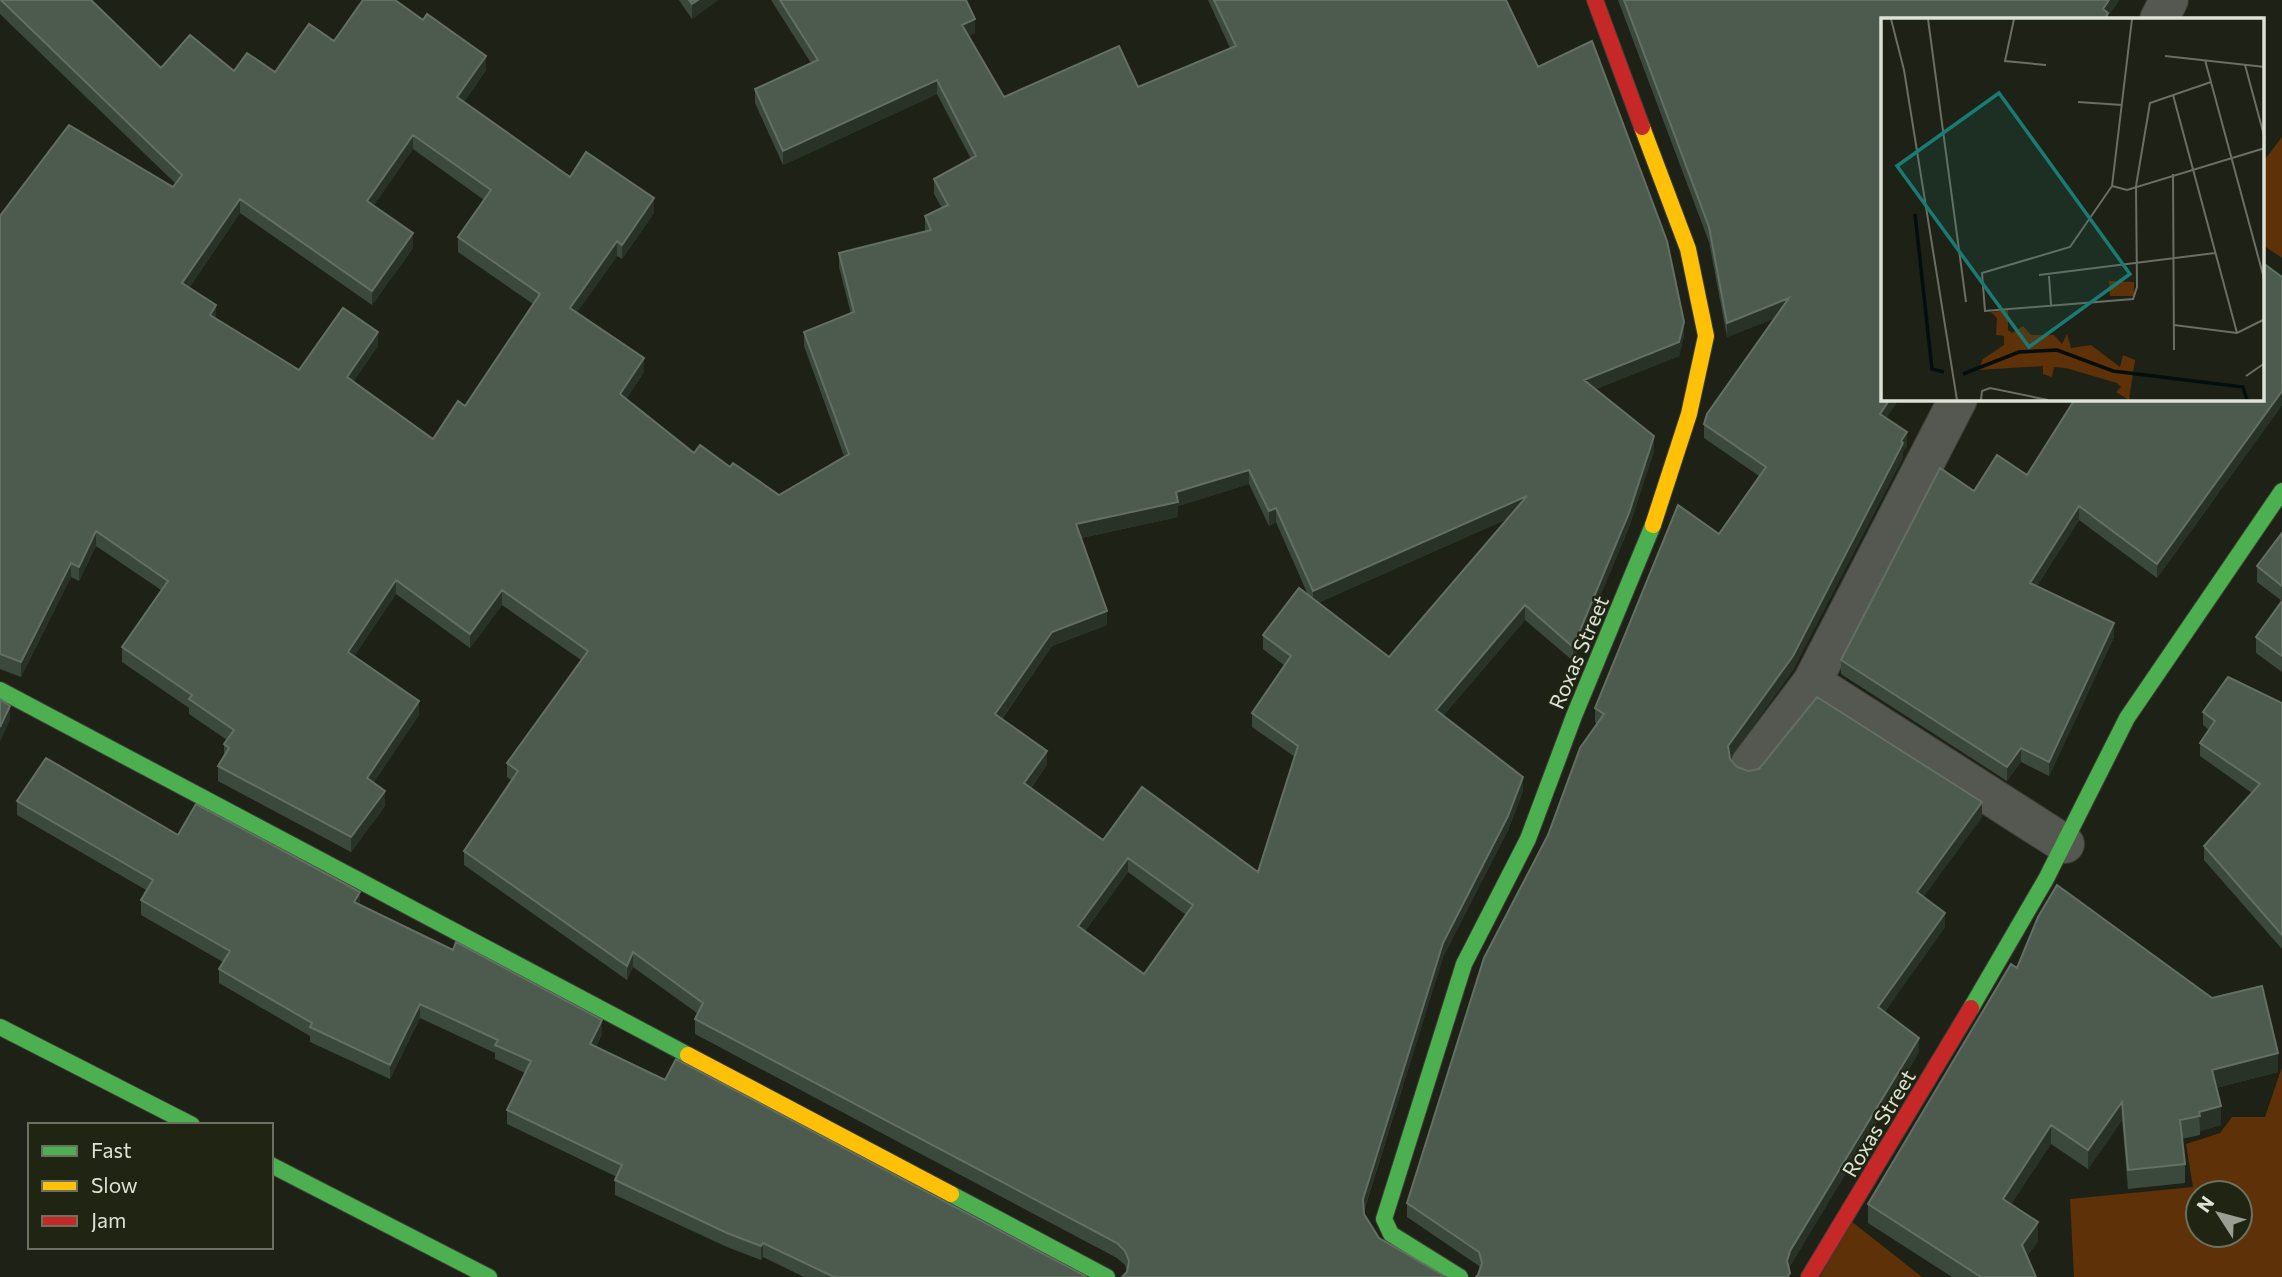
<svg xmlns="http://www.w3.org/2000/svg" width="2282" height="1277" font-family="Commissioner,sans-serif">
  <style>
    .green { fill: #5e3108; fill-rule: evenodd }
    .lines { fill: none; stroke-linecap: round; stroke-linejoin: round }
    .street-casing { stroke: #3b3d35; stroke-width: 40 }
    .fast-casing { stroke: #3b3d35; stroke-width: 18 }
    .slow-casing { stroke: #3b3d35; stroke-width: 18 }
    .jam-casing { stroke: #3b3d35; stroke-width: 18 }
    .street { stroke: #555850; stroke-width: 38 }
    .fast { stroke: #4caf50; stroke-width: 16 }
    .slow { stroke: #ffc107; stroke-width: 16 }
    .jam { stroke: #c62828; stroke-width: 16 }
    .wall { fill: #3b493d; fill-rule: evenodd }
    .shaded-wall { fill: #283227 }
    .building { fill: #4d5a4e; stroke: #636f63; stroke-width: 2; fill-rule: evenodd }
    .labels { text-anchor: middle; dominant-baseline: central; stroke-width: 5; stroke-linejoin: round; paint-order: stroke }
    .street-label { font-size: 21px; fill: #dde2d6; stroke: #1f2512 }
    .inset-river { fill: none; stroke: #040f0d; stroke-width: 3.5 }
    .inset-road { fill: none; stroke: #6a6e63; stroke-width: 2 }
    .view { fill: #197b73; fill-opacity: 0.15; stroke: #197b73; stroke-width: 3.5 }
    .inset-edge { fill: none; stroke: #dde2d6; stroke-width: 3.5 }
  </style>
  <rect width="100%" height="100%" fill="#1e2116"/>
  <!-- green -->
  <path class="green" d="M2282,137V258L2263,245V162Z
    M2282,1067V1277H2074L2070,1199L2193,1187L2186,1144L2220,1133L2232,1117H2265ZM2240,1193V1235H2198V1193Z
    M1851,1221L1922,1277H1820Z"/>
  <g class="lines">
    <!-- street casing -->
    <g class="street-casing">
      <path id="street" d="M2159,19L2169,0
        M1812,682L2065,844
        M1750,764L1812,682L1958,399"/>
    </g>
    <!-- fast casing -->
    <g class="fast-casing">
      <path id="fast" d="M0,690L688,1055
        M1971,1008L2046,879L2127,718L2282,491
        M0,1027L192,1125
        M271,1165L489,1277
        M951,1194L1107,1277
        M1460,1277L1391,1234L1384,1219L1464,964L1528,839L1574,716L1653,525"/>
    </g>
    <!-- slow casing -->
    <g class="slow-casing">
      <path id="slow" d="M1642,127L1688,249L1706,336L1689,414L1653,525
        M688,1055L951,1194"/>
    </g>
    <!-- jam casing -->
    <g class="jam-casing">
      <path id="jam" d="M1595,0L1642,127
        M1809,1277L1971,1008"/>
    </g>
    <!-- street -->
    <use href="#street" class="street"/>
    <!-- fast -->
    <use href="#fast" class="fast"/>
    <!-- slow -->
    <use href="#slow" class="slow"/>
    <!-- jam -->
    <use href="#jam" class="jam"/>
  </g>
  <!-- wall -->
  <path class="wall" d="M0,0L161,68L275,72L334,41L486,70L464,102L570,177L654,213L622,259L617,256L577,312L644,372L626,399L694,453L730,467L779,495L844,456L804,346V332L851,314L839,267V253L925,231V216L942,208L934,194V179L971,159L937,94L783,165L755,103V89L811,63L771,0H966L975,33L968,36L1004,97L1138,87L1230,48L1208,0H1506L1538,67L1684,336L1679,356L1596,389L1654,451L1629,527L1573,661L1525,620L1443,716L1523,791L1508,830L1443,957L1364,1211L1127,1272L1125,1265L1117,1258L695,1034V1019L697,1013L633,967L627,980L464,865V851L512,781L507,777V763L581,660L502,605L470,648L396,594L354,656L419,715L373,783L385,806L351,852L218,781V766L224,756V744L227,740L189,714V708L122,662V647L161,590L96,546L79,581L71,577L21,677L0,669V216L173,187L176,184L0,14ZM413,149L484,200L458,237V252L533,304L465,406L433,439L353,382L378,346L299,370L216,319L189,288L240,213L372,305L413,248L373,206ZM1249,484L1269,526L1276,522L1308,595L1263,635V649L1285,666L1252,713V727L1295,757L1258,872L1103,840L1031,788L1047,765L1002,719L1052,646L1107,625L1081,538L1178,517V506ZM1507,519L1389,657L1318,603L1347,590ZM1128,872L1186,915L1144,974L1085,931Z
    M679,0H718L692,19Z
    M1618,0H2119L2108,16L1883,19V399H1899L1886,418L1907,446L1903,451V457L1793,670L1730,758L1737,767L1748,771L1982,817L1923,897L1945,927L1884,1012L1919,1052L1790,1266L1789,1270L1790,1277L1478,1275L1480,1269L1479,1266L1407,1217V1203L1548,835L1597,724L1595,722V708L1759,476L1704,438V424L1775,318L1727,337L1709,242Z
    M2282,277V405L2157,578L2079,520L2037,586L2114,637L2049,776L2021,762L2007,781L1841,674V660L1974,491L2027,475Z
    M2282,533V672L2256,653V637L2282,601L2257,582V566Z
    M2282,703V949L2204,860V846L2252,793L2200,756V743L2209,730L2203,725V712Z
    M17,801L178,835L360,906L602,1034L596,1047L1087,1277H804L763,1257L761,1260L727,1247L615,1195V1180L617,1177L507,1124V1110L525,1073L495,1059V1053L420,1018L390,1079L310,1042V1036L219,983V969L223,962L141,915V900L146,890L17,815Z
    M2017,968L2278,1072L2216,1088L2221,1125L2200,1131V1135L2182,1139L2185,1164V1183L2128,1189L2122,1120L2088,1169L2051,1144L2011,1204L2038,1241L2027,1256L2036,1277H1952L1868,1223V1204Z"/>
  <!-- shaded-wall -->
  <path class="shaded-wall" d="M698,0H718L692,19V4Z
    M2109,0H2119L2108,16V19H2103V9Z
    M975,19V33L962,39V25Z
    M486,56V70L457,112V97Z
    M937,80V94L783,165V151Z
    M413,135V149L367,215V201Z
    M654,198V213L622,259V245Z
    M240,199V213L182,298V283Z
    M413,233V248L372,305V291Z
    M617,241V256L570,322V308Z
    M1789,298V312L1727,337V323Z
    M216,305V319L210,315Z
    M1684,322V336L1679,356L1584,394V380Z
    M378,332V346L347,391V377Z
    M644,358V372L620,408V394Z
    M2282,391V405L2157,578V564Z
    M1890,399H1899L1880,428V414Z
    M1907,432V446L1903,451V457L1793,670L1728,761V746L1901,441Z
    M1654,436V451L1629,527L1573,661V647Z
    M1249,470V484L1178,506V517L1076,539V524Z
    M1527,496V510L1313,605V591Z
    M2079,506V520L2030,597V583Z
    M1276,508V522L1269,526V511Z
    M96,531V546L79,581V567Z
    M71,563V577L21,677V662Z
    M396,580V594L348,666V652Z
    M502,590V605L470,648V634Z
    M1525,605V620L1436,724V710Z
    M1107,611V625L1052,646L995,728V714L1052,632Z
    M2114,623V637L2049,776V762Z
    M419,701V715L367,793V778Z
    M10,706V720L0,742V727Z
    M2021,748V762L2007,781V767Z
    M1047,751V765L1024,797V783Z
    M1523,777V791L1508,830L1443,957L1363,1213V1199L1443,943Z
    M385,791V806L351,852V837Z
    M1982,802V817L1917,906V892Z
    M1128,858V872L1078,940V926Z
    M360,892V906L354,902Z
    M1945,913V927L1878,1022V1007Z
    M633,952V967L627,980V966Z
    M420,1004V1018L390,1079V1065Z
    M602,1020V1034L590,1059V1044Z
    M1919,1038V1052L1790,1266L1787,1276V1261L1790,1251Z
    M2278,1053V1072L2212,1089V1070Z
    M2122,1102V1120L2088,1169V1150Z
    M2221,1106V1125L2200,1131L2199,1112Z
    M2051,1125V1144L2003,1217V1199Z
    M2038,1222V1241L2022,1263V1245Z
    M763,1243V1257L761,1260V1246Z"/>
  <!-- building -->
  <path class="building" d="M1,0H91L161,68L190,35L234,71L247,53L275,72L309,24L334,41L363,0H395L423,20L427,14L486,56L457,97L570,177L586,152L654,198L622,245L617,241L570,308L644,358L620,394L694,453L700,445L730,467L733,463L779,495L849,454L804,332L854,312L839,253L931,230L925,216L948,205L934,179L976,156L937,80L783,151L755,89L818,60L780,0H966L975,19L962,25L1004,97L1119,46L1138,87L1236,46L1214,0H1506L1538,67L1592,41L1667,241L1684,322L1679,342L1584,380L1654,436L1629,513L1573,647L1525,605L1436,710L1523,777L1508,816L1443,943L1363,1199L1364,1214L1379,1238L1446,1277H1122L1127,1272L1129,1261L1125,1251L1117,1243L695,1019L703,1003L633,952L627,966L464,851L518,771L507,763L588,651L502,590L470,634L396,580L348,652L419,701L367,778L385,791L351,837L218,766L229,748L224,744L234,730L189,699L192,695L122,647L168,581L96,531L79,567L71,563L21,662L0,654V216L69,125L173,187L182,175ZM413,135L491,190L458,237L540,294L465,406L458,401L433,439L347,377L378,332L343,308L299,370L210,315L216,305L182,283L240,199L372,291L413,233L367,201ZM1249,470L1269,511L1276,508L1313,591L1527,496L1389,657L1299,588L1263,635L1291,656L1252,713L1298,746L1258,872L1142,787L1103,840L1024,783L1047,751L995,714L1052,632L1107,611L1076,524L1178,502L1176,492ZM1128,858L1193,905L1144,974L1078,926Z
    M689,0H698L692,4Z
    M1624,0H2109L2103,9L2108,13L2106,17L2110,19H1883V399H1890L1880,414L1907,432L1901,441L1903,443L1793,656L1728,746L1730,759L1737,767L1748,771L1759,769L1817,697L1982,802L1917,892L1945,913L1878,1007L1919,1038L1790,1251L1787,1261L1790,1273L1787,1277H1476L1478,1275L1482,1263L1479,1252L1407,1203L1484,958L1548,835L1580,748L1604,714L1595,708L1678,505L1719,534L1766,467L1704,424L1707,414L1789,298L1727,323L1709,227Z
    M2263,263L2282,277V391L2157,564L2079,506L2030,583L2114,623L2049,762L2021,748L2007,767L1841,660L1940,468L1974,491L1997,455L2027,475L2075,399H2263Z
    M2282,533V586L2257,566Z
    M2282,601V656L2256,637Z
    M2228,677L2282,703V935L2204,846L2260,784L2200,743L2215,721L2203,712Z
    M0,699L10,706L0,727Z
    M46,758L178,835L196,804L360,892L354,902L453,950L456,942L602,1020L590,1044L665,1080L676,1059L1087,1277H834L763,1243L761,1246L727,1233L615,1180L622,1165L507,1110L531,1061L495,1045L498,1040L420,1004L390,1065L310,1027L312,1023L219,969L230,951L141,900L153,880L17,801Z
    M2057,885L2212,998L2262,986L2278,1053L2212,1070L2221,1106L2199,1112L2200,1116L2180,1120L2185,1164L2128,1170L2122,1102L2088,1150L2051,1125L2003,1199L2038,1222L2022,1245L2036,1277H1981L1868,1204L2011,964L2017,968L2038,917Z"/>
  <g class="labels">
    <!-- street labels -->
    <g class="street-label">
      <text transform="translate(1578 652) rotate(-67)">Roxas Street</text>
      <text transform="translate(1878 1123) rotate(-59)">Roxas Street</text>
    </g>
  </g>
  <!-- overview -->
  <g transform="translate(1881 18)">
    <rect width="383" height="383" fill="#1e2116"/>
    <path d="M228,263L253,264V278H229ZM127,292V312L131,315L142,308L150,317H173L181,326L186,316L190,330L210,327L239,349L242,337L254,342L248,382L235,374L240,369L236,365L185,350L173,349L171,359L162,356V348L97,352L102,341L123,327V318L115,317L116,300L110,294Z" fill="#5e3108"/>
    <path class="inset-river" d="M34,196L51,351L63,354M82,356L138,334L176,332L232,353L362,369L366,382"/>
    <path class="inset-road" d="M10,1L23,52L76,382M47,1L85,284M133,1L124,43L165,47M251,1L231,168L189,229L101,255L104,293L252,281L256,269L255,168L269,85L330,64M284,38L384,49M324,42L384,264M364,47L384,121M292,77L356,315M197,84L241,87M292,156L293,332M231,168L246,172L384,130M158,257L334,235M168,258L170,287M293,307L356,315L384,301M365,358L384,345M100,382L101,373L109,370L167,382"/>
    <path class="view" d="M118,75L249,256L148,329L16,148Z"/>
    <rect width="383" height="383" class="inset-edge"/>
  </g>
  <!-- legend -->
  <rect x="28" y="1123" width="245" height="126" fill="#1f2512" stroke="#6b7160" stroke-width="2"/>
  <rect x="42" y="1146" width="35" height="10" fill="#4caf50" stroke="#6b7160" stroke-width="2"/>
  <text x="91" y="1158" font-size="21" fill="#dde2d6">Fast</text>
  <rect x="42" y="1181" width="35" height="10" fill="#ffc107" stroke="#6b7160" stroke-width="2"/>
  <text x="91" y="1193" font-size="21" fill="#dde2d6">Slow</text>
  <rect x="42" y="1216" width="35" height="10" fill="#c62828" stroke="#6b7160" stroke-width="2"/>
  <text x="91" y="1228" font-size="21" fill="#dde2d6">Jam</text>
  <!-- north arrow -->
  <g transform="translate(2219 1214) rotate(306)"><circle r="33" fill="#1f2512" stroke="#6b7160" stroke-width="2"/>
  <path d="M0-5L12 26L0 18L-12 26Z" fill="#9a9e93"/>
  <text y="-10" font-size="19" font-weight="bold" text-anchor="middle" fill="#dde2d6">N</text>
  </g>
</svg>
